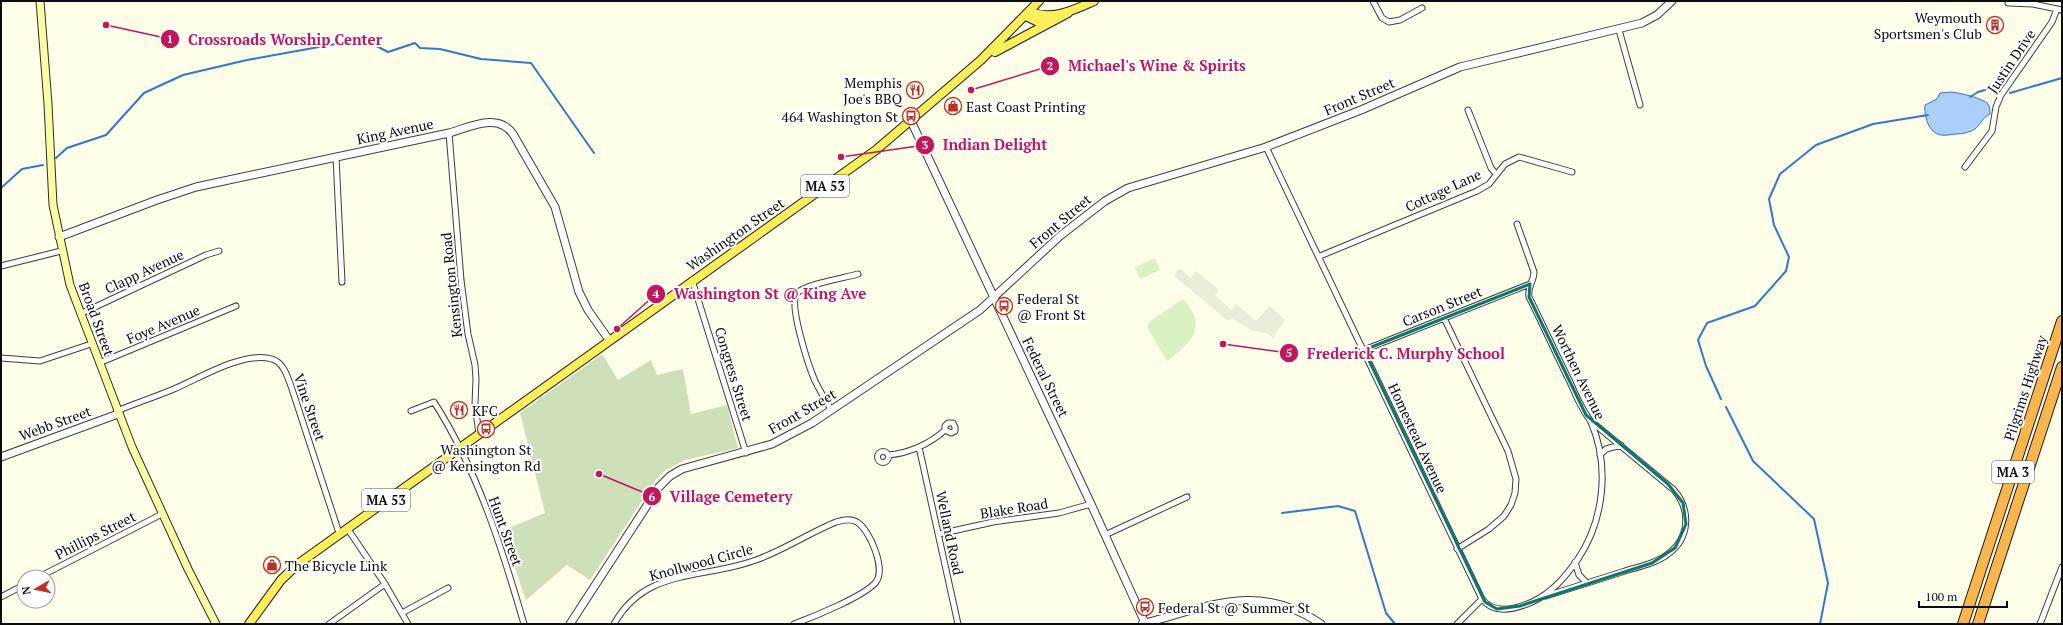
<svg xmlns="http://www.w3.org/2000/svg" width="2063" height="625" font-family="'PT Serif',serif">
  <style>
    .cemetery { fill: #cee0ba }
    .pitch { fill: #daf1c4 }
    .plaza { fill: #edebd9 }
    .water { fill: #abcff8; stroke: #3078d1 }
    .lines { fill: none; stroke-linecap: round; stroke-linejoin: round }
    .stream { stroke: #3078d1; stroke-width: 2 }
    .minor-casing { stroke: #3e3e3e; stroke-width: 7 }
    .tertiary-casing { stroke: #3e3e3e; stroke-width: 9 }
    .secondary-casing { stroke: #2d2d2d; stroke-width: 9 }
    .primary-casing { stroke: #1c1c1c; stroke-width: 10 }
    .motorway-casing { stroke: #1c1c1c; stroke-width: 12 }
    .minor { stroke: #fff; stroke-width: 5 }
    .tertiary { stroke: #fff; stroke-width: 7 }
    .secondary { stroke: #fbffa3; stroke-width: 7 }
    .primary { stroke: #fdef5a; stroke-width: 8 }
    .motorway { stroke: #fab64c; stroke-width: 10 }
    .marked { fill: none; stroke: #0f766e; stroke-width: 3; stroke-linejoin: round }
    .labels { text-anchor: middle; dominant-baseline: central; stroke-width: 4; stroke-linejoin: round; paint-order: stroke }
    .shield { fill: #fff; stroke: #545454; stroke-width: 1 }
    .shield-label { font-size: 13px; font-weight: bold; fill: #0b0b0b }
    .poi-label { font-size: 14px; fill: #0b0b0b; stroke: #fff; text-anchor: start }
    .street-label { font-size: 14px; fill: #0b0b0b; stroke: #fff }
    .leader { fill: none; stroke: #c2185b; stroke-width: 1.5 }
    .callout-dot { fill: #c2185b; stroke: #fff; stroke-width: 1.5 }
    .mark-label { font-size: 12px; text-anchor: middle; font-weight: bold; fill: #fff }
    .callout-label { font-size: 15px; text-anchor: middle; font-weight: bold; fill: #c2185b; stroke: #fff; stroke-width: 4; stroke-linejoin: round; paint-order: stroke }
  </style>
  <rect width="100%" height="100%" fill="#fffee8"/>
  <!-- cemetery -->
  <path class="cemetery" d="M602,354L618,380L651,360L657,375L683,369L691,414L727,405L738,448L685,460L666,470L657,478L590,580L567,565L526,600L502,531L545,513L520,413Z"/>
  <!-- pitch -->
  <path class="pitch" d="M1155,258L1160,270L1140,279L1135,267Z
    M1183,299C1209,326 1191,343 1167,361L1147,327L1149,322Z"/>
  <!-- plaza -->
  <path class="plaza" d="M1181,269L1191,278L1196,271L1219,290L1215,295L1231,310L1236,304L1256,321L1270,306L1285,320L1273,338L1267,333L1253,331L1233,319L1227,320L1174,276L1177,271Z"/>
  <!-- water -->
  <path class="water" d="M1951,92C1960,93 1983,98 1988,104C1990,107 1990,110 1990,114C1982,118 1981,124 1975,129C1971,132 1962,134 1957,134C1952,134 1946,136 1941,135C1928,133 1924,115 1925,105L1937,99L1940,93Z"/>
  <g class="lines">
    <!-- stream -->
    <path class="stream" d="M2010,93L2062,78
      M1970,97L1978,92L1998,86
      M56,158L67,148L106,135L144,93L183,75L247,60L363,39L388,52L415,43L420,48L440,49L481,59L531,63L594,153
      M1,188L22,169L43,165
      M1721,399L1706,366L1698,340L1707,323L1755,306L1786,271L1789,257L1774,225L1769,199L1780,174L1816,145L1873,124L1928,115
      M1726,407L1753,461L1814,519L1828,583L1820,624
      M1282,513L1338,506L1355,511L1386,613L1395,624"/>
    <!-- minor casing -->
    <g class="minor-casing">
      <path id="minor" d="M1373,1L1382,18L1389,22L1400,20L1422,8
        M2008,3L2033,4L2062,10
        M1619,30L1640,105
        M1468,110L1491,168L1496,174
        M449,133L461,280L468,334L475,365L476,379L475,405L479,434
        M1266,147L1482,599L1457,624
        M336,157L342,282
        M1965,167L1992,131L1996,107L2001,95L2052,22L2057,9
        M1320,256L1477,191L1489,184L1505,164L1519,157L1572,172
        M1,266L61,251
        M692,280L746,453
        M80,314L206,255L219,251
        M1444,318L1508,451L1516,479L1515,493L1511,505L1504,516L1489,529L1457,549
        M1364,350L1530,284
        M1,358L40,361L91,344
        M99,363L236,306
        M831,410C826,401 820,391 815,381C809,367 788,304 797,293C806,284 844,278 858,274
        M117,411C136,403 155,397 174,389C200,378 243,351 272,359C284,363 287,376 291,386L339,533
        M411,411L434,402C477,469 502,548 524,624
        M919,447L958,624
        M877.5 457a5.5 5.5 0 1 1 11 0a5.5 5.5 0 1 1-11 0Z
        M889,455C909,453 930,444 945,430V426L948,423H953L955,427V431L951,433L945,430
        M1600,455L1606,449L1621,445
        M347,528L385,584L408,624
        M939,534L993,522L1059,513L1091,504
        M1105,535L1187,497
        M1575,562L1579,575L1587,583
        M39,577L162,514
        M1546,596C1571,588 1597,580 1622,572C1637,567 1655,564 1668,554C1690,538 1691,510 1674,490L1592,422
        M1,597L24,585
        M1482,599C1494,615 1516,609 1532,602C1552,593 1566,576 1578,559C1604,520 1610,466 1591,422C1589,418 1585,414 1583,409C1578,401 1574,391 1570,382C1556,354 1543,325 1529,297C1527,286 1534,282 1534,272L1517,224
        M402,613L448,588
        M329,624L385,584
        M614,624C646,567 702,580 756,560C784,550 809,533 836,522C843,520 851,518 857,522C870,530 886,569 876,582C865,596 813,617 794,624
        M2040,624L2062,567"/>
    </g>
    <!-- tertiary casing -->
    <g class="tertiary-casing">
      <path id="tertiary" d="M911,121L1091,504L1145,623
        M59,237L157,200L196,187L449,133C470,127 498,112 513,134L555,207L579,292L588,310L609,340
        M1,457L118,414
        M570,624L659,487L670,476L682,469L772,444L812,423L980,310L1060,236L1105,201L1128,188L1266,147L1361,110L1460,67L1642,23L1657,15L1672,1
        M1142,624C1208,607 1258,581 1321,624"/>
    </g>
    <!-- secondary casing -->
    <g class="secondary-casing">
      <path id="secondary" d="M40,1L48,104L53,205L70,285L132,447L188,569L216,624"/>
    </g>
    <!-- primary casing -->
    <g class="primary-casing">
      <path id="primary" d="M1031,12C1052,21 1074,10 1094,1
        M1026,16L1040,23H1048
        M995,52L1068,13
        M249,624L281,580L298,564L876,150L981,60L1039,1"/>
    </g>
    <!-- motorway casing -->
    <g class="motorway-casing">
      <path id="motorway" d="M1963,624L2062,321
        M1978,624L2062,367"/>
    </g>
    <!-- minor -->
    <use href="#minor" class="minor"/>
    <!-- tertiary -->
    <use href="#tertiary" class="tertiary"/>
    <!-- secondary -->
    <use href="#secondary" class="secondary"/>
    <!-- primary -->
    <use href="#primary" class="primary"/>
    <!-- motorway -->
    <use href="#motorway" class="motorway"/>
  </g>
  <!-- marked area -->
  <path class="marked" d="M1530,284L1529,297L1586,415L1668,484L1683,503L1686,524L1675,548L1652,563L1520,606L1497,609L1485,602L1364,350Z"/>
  <!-- icons -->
  <defs>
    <g id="building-ring" transform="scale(0.9)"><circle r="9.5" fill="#fff" stroke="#be301f" stroke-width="1.5"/><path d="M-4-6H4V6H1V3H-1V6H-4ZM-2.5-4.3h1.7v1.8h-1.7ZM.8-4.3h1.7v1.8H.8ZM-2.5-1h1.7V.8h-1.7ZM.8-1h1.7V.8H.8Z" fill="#be301f"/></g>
    <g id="restaurant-ring" transform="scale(0.9)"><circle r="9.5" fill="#fff" stroke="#be301f" stroke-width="1.5"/><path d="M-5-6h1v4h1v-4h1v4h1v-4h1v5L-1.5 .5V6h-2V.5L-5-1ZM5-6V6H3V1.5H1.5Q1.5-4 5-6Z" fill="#be301f"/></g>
    <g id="shop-ring" transform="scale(0.9)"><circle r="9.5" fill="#fff" stroke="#be301f" stroke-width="1.5"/><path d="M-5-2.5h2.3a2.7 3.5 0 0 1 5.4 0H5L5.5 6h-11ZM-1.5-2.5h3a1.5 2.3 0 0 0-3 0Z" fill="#be301f"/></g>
    <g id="bus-ring" transform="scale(0.9)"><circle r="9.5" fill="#fff" stroke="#be301f" stroke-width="1.5"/><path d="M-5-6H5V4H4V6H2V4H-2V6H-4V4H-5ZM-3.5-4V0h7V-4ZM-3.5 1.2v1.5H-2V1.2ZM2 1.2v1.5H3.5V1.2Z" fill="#be301f"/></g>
  </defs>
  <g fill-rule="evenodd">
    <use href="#building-ring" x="1995" y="25"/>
    <use href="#restaurant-ring" x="915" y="90"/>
    <use href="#shop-ring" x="953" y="106"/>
    <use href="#bus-ring" x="911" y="116"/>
    <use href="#bus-ring" x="1004" y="306"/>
    <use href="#restaurant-ring" x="459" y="410"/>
    <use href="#bus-ring" x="486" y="429"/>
    <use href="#shop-ring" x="272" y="565"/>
    <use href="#bus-ring" x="1145" y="607"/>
  </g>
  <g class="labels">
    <!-- shield labels -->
    <g class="shield">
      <rect x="801" y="175" width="48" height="22" rx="3"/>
      <rect x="1992" y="461" width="42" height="22" rx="3"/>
      <rect x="362" y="489" width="48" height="22" rx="3"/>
    </g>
    <g class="shield-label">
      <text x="825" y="186">MA 53</text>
      <text x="2013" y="472">MA 3</text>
      <text x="386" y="500">MA 53</text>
    </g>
    <!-- poi labels -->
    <g class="poi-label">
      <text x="1982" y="17" text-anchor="end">Weymouth<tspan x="1982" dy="16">Sportsmen's Club</tspan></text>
      <text x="902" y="82" text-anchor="end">Memphis<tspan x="902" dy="16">Joe's BBQ</tspan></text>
      <text x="966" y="106">East Coast Printing</text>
      <text x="898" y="116" text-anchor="end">464 Washington St</text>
      <text x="1017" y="298">Federal St<tspan x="1017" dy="16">@ Front St</tspan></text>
      <text x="472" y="410">KFC</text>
      <text x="486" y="449" text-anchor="middle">Washington St<tspan x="486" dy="16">@ Kensington Rd</tspan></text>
      <text x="285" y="565">The Bicycle Link</text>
      <text x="1158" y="607">Federal St @ Summer St</text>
    </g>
    <!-- street labels -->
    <g class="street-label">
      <text transform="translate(2011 61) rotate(-56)">Justin Drive</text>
      <text transform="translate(1359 96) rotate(-23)">Front Street</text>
      <text transform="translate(395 131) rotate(-12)">King Avenue</text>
      <text transform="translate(1443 190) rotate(-25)">Cottage Lane</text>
      <text transform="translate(1060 221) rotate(-40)">Front Street</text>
      <text transform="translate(735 234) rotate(-35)">Washington Street</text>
      <text transform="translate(144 271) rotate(-25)">Clapp Avenue</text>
      <text transform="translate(451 285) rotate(-96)">Kensington Road</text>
      <text transform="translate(1442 306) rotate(-22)">Carson Street</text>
      <text transform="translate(97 319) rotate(70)">Broad Street</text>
      <text transform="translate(163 324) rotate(-23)">Foye Avenue</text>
      <text transform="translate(1579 372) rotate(64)">Worthen Avenue</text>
      <text transform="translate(734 374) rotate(73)">Congress Street</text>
      <text transform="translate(1046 377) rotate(64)">Federal Street</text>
      <text transform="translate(2025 388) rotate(-72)">Pilgrims Highway</text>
      <text transform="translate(310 407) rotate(71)">Vine Street</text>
      <text transform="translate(802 411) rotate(-30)">Front Street</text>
      <text transform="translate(55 423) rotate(-20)">Webb Street</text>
      <text transform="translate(1418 438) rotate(65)">Homestead Avenue</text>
      <text transform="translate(1014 508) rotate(-9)">Blake Road</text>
      <text transform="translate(506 531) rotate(70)">Hunt Street</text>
      <text transform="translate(950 533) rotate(78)">Welland Road</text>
      <text transform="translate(95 535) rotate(-27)">Phillips Street</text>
      <text transform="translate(701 562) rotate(-15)">Knollwood Circle</text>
    </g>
  </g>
  <!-- callouts -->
  <path class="leader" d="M106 25L170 39M971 90L1050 66M841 157L925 145M617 329L656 294M1223 344L1289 353M599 474L652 496"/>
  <g class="callout-dot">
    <circle cx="106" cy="25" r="4"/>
    <circle cx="971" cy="90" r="4"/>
    <circle cx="841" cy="157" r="4"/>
    <circle cx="617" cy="329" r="4"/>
    <circle cx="1223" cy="344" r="4"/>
    <circle cx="599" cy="474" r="4"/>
    <circle cx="170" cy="39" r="10"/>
    <circle cx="1050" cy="66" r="10"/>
    <circle cx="925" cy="145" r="10"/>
    <circle cx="656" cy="294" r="10"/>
    <circle cx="1289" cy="353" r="10"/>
    <circle cx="652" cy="496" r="10"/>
  </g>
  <g class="mark-label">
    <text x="170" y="43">1</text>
    <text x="1050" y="70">2</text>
    <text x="925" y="149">3</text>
    <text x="656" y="298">4</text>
    <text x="1289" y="357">5</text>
    <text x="652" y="501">6</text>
  </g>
  <g class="callout-label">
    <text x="285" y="45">Crossroads Worship Center</text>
    <text x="1157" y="71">Michael's Wine &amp; Spirits</text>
    <text x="995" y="150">Indian Delight</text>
    <text x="770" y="299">Washington St @ King Ave</text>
    <text x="1406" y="359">Frederick C. Murphy School</text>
    <text x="731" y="502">Village Cemetery</text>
  </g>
  <!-- border -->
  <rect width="2063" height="625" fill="none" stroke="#0b0b0b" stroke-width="4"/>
  <!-- north arrow -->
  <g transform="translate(36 589) rotate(261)"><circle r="19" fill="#ffffff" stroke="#9d9d9d"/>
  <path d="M0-3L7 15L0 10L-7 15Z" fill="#be301f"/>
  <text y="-6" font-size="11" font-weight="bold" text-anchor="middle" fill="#0b0b0b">N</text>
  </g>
  <!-- scale -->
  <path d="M1919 601v6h88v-6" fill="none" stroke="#0b0b0b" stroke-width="2"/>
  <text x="1925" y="601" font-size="12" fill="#0b0b0b" stroke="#ffffff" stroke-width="3" paint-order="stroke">100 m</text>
</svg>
